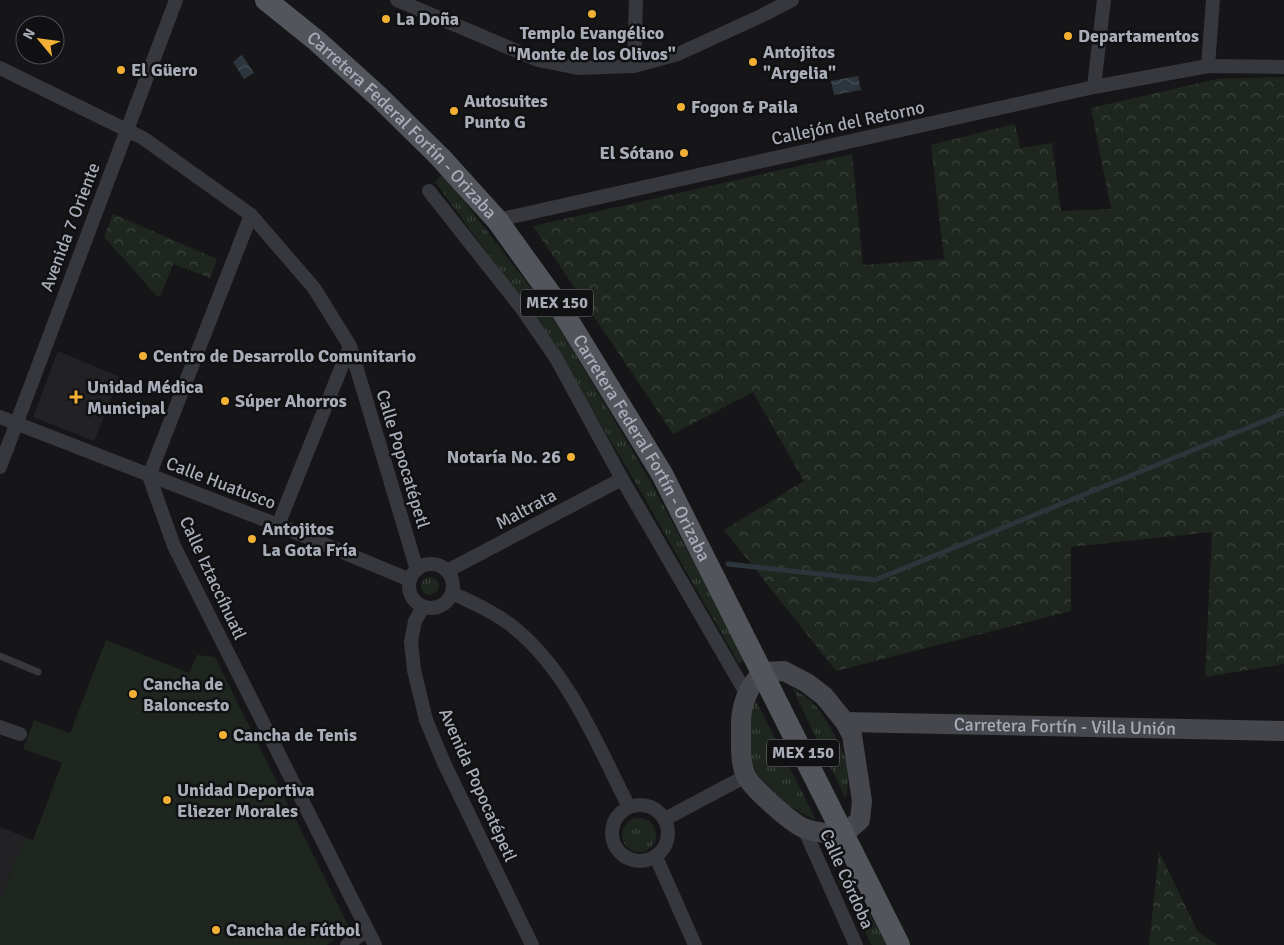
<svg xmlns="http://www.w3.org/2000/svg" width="1284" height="945" font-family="Signika,sans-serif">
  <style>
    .built { fill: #222225 }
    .grass { fill: url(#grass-tufts) }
    .forest { fill: url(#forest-crowns) }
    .pitch { fill: #1e261f }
    .water { fill: url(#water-waves) }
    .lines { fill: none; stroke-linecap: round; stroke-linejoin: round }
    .stream { stroke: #2c353c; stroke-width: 5 }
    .service { stroke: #37383d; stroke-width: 7 }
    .minor { stroke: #37383d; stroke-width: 14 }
    .secondary { stroke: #45474d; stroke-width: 20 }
    .primary { stroke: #53555c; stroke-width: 22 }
    .poi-dot { fill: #f2b134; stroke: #111113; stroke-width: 2 }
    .labels { text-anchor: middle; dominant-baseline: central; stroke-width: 5; stroke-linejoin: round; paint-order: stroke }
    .shield { fill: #111113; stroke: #7b7e86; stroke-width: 1 }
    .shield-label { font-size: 16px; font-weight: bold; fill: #a8adb8 }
    .poi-label { font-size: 18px; font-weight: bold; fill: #a8adb8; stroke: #111113; text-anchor: start }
    .street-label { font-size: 18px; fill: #a8adb8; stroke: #111113 }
  </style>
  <defs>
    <pattern id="grass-tufts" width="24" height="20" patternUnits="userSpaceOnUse" patternTransform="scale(1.25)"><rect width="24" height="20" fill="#1e261f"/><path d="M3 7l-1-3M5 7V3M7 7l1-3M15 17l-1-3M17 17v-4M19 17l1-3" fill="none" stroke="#3c433d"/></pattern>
    <pattern id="forest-crowns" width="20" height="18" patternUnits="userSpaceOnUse" patternTransform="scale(1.25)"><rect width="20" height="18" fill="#1e261f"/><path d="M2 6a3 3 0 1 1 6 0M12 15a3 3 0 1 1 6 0" fill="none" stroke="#3c433d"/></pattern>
    <pattern id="water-waves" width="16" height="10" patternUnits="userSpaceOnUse" patternTransform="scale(1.25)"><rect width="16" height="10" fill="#2c353c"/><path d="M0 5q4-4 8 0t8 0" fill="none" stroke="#485056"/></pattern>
  </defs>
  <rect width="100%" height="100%" fill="#161618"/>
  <!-- built -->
  <path class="built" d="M58,351L120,377L94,441L33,417Z
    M0,827L25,837L0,900Z"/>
  <!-- grass -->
  <path class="grass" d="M443,174L552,315L649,479L746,659L739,664L637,485L540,324L435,182Z
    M421 586a9 9 0 1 1 18 0a9 9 0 1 1-18 0Z
    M792,688C798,692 805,696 811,701C822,710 842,747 846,761C849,774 848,786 846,799Z
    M754,697L816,820C783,805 753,785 749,747C748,742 747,736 747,731C749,720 752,708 754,697Z
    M622 835a17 17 0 1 1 34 0a17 17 0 1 1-34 0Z
    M846,873L887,945H872L837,879Z"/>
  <!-- forest -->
  <path class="forest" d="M1284,77V664L1205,677L1212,532L1071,547V611L836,671L724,530L804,481L753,392L673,434L533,226L852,154L863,265L944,259L931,145L1015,124L1020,148L1052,143L1061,211L1111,209L1091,108L1217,79Z
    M113,214L217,259L210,278L173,264L161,295L157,296L104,237Z
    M1159,852L1198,932L1217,945H1149Z"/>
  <!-- pitch -->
  <path class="pitch" d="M106,640L189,673L197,655L215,657L350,929L327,945H0V900L25,837L33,840L62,763L23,749L34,720L70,733Z"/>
  <!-- water -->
  <path class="water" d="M242,55L254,73L244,79L233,62Z
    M858,76L861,90L834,95L831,81Z"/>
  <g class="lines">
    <!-- stream -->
    <path class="stream" d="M728,564L875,580L1284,413"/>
    <!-- service -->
    <path class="service" d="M0,656L38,672"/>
    <!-- minor -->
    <path class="minor" d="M397,0L538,60L578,68L634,66L678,54L761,16L792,0
      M634,66L636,0
      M1208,66L1213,0
      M0,68L143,138L251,215L314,288L350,346L417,570
      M1094,87L1104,0
      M429,191L523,310L556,358L622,479L746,693
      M251,215L149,476L174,546L375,945
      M497,220L1094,87L1208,66L1284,67
      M0,417L278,525L410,580
      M0,467L176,0
      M278,525L350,346
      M409 586a22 22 0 1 1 44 0a22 22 0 1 1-44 0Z
      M447,571L622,479
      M452,593C475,604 499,614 518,631C571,676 598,747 629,807
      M423,607L415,621L411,642L414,670L426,720L444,763L532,945
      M0,727L20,734
      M612 833a28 28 0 1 1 56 0a28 28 0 1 1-56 0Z
      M665,819L746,776
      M804,829L856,945
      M656,857L695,945
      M347,945L367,930"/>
    <!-- secondary -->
    <g class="secondary">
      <path d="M784,671L807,683L824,696L845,722L852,735L862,801L860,820L844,834C831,834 818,833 806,829C793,825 752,788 746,776C740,763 741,745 741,730C740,708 747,687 763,672Z"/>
      <path id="s1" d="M845,722L1284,731"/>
    </g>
    <!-- primary -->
    <path class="primary" id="s2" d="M266,0L317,41L379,97L440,157L497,220L561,309L662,474L899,945"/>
  </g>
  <!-- markers -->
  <g class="poi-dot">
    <circle cx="592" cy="14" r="5"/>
    <circle cx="386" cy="19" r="5"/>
    <circle cx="1068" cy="36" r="5"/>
    <circle cx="753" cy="62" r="5"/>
    <circle cx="121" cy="70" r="5"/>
    <circle cx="681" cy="107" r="5"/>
    <circle cx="454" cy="111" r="5"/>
    <circle cx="684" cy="153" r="5"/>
    <circle cx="143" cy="356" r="5"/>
    <path d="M73.5 389.5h5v5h5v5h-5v5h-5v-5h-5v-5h5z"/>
    <circle cx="225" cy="401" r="5"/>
    <circle cx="571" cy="457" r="5"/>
    <circle cx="252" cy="539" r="5"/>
    <circle cx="133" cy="694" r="5"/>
    <circle cx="223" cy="735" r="5"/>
    <circle cx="167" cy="800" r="5"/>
    <circle cx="216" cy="930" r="5"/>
  </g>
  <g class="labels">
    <!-- shield labels -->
    <g class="shield">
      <rect x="521" y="289.5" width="72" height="27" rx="4"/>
      <rect x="767" y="739.5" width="72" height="27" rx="4"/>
    </g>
    <g class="shield-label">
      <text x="557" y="303">MEX 150</text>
      <text x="803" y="753">MEX 150</text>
    </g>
    <!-- poi labels -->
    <g class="poi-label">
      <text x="396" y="19">La Doña</text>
      <text x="592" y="33" text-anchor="middle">Templo Evangélico<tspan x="592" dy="21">"Monte de los Olivos"</tspan></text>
      <text x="1078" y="36">Departamentos</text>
      <text x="763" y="52">Antojitos<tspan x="763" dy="21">"Argelia"</tspan></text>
      <text x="131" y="70">El Güero</text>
      <text x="464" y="101">Autosuites<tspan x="464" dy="21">Punto G</tspan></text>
      <text x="691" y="107">Fogon &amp; Paila</text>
      <text x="674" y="153" text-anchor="end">El Sótano</text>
      <text x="153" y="356">Centro de Desarrollo Comunitario</text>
      <text x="87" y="387">Unidad Médica<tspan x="87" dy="21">Municipal</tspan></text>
      <text x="235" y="401">Súper Ahorros</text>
      <text x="561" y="457" text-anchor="end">Notaría No. 26</text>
      <text x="262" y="529">Antojitos<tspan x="262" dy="21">La Gota Fría</tspan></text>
      <text x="143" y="684">Cancha de<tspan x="143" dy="21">Baloncesto</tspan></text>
      <text x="233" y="735">Cancha de Tenis</text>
      <text x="177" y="790">Unidad Deportiva<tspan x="177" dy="21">Eliezer Morales</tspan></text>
      <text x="226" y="930">Cancha de Fútbol</text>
    </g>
    <!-- street labels -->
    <g class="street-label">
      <text transform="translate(848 123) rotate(-12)">Callejón del Retorno</text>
      <text stroke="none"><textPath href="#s2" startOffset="185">Carretera Federal Fortín - Orizaba</textPath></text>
      <text transform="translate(70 227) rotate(-69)">Avenida 7 Oriente</text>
      <text stroke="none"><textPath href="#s2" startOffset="590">Carretera Federal Fortín - Orizaba</textPath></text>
      <text transform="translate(403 459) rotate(73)">Calle Popocatépetl</text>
      <text transform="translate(221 483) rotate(21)">Calle Huatusco</text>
      <text transform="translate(526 509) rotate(-28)">Maltrata</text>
      <text transform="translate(213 578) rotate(65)">Calle Iztaccíhuatl</text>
      <text stroke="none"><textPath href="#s1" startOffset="220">Carretera Fortín - Villa Unión</textPath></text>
      <text transform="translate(478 785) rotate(66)">Avenida Popocatépetl</text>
      <text transform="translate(847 879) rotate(66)">Calle Córdoba</text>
    </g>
  </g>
  <!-- north arrow -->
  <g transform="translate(40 40) rotate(299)"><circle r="24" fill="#111113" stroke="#4d4f55"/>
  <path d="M0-4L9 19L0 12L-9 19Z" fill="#f2b134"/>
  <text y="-8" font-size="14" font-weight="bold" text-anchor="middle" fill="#a8adb8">N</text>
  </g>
</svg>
